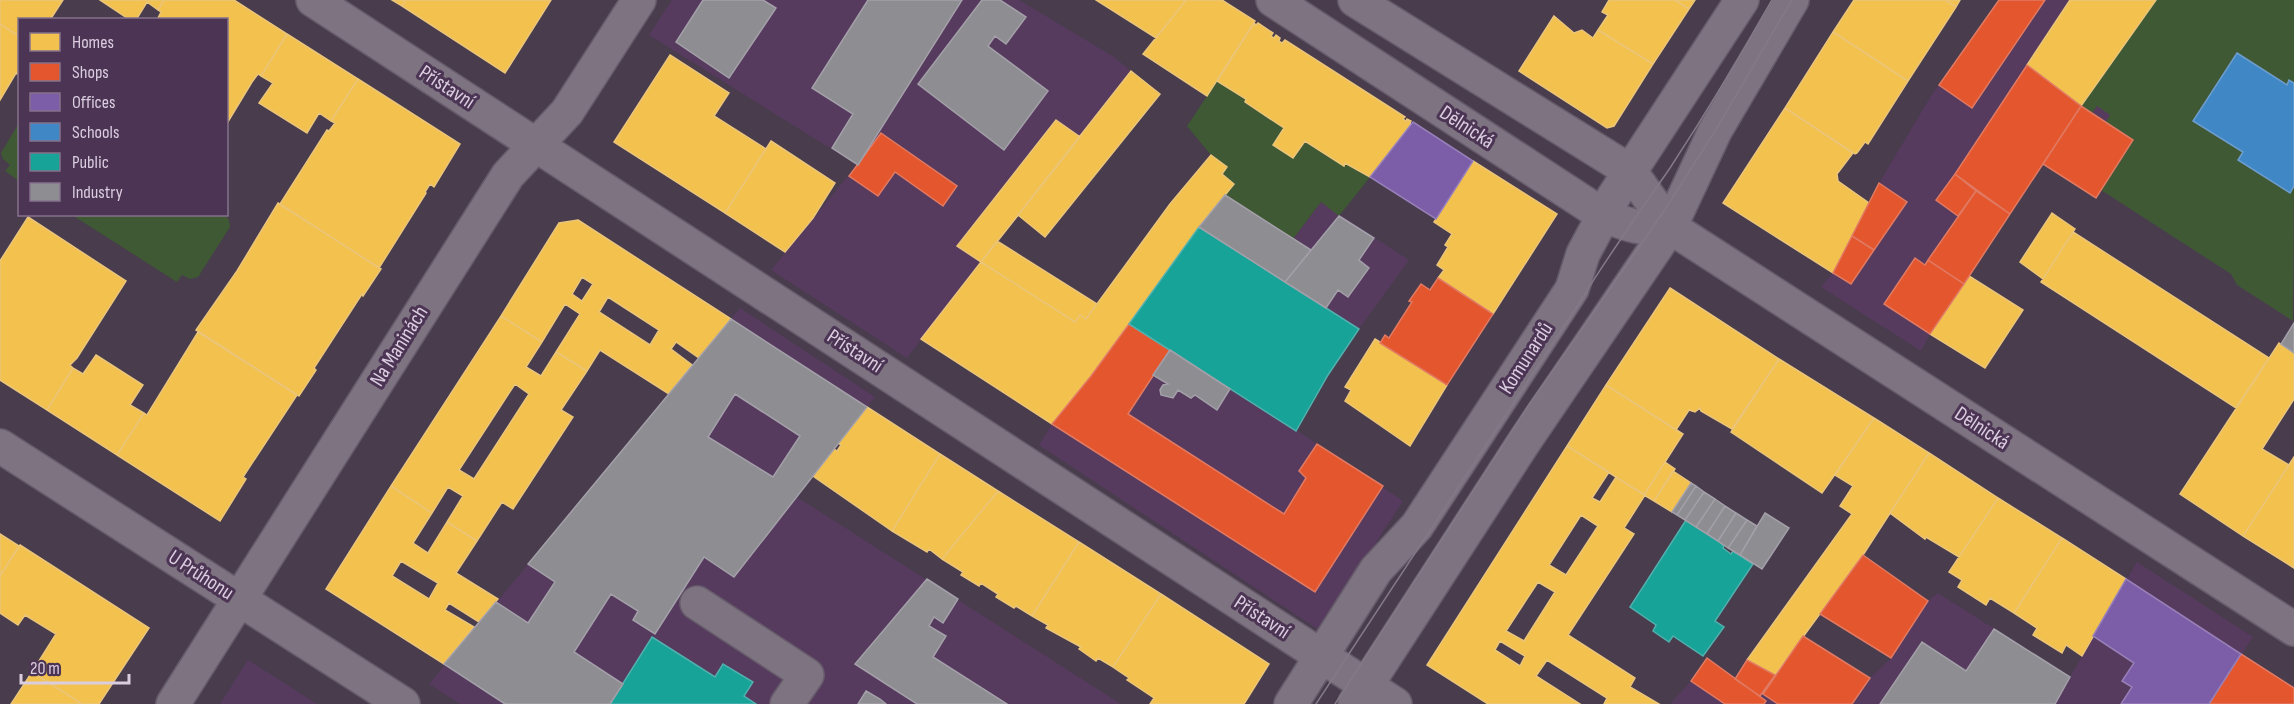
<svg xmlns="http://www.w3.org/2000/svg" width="2294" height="704" font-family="'Sofia Sans Condensed',sans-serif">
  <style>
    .built { fill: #563b5e }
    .green { fill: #3e5934 }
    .homes { fill: #f2c14e; stroke: #ebc57a; stroke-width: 1.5; fill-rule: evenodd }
    .shops { fill: #e4572e; stroke: #e17a63; stroke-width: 1.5 }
    .offices { fill: #7b5ea7; stroke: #987fb8; stroke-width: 1.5 }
    .schools { fill: #3f88c5; stroke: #6e9dcd; stroke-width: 1.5 }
    .public { fill: #17a398; stroke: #52b0ae; stroke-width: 1.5 }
    .industry { fill: #8d8d92; stroke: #a4a0a9; stroke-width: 1.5; fill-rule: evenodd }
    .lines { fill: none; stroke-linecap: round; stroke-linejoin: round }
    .minor-casing { stroke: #665b6a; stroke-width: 36 }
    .minor { stroke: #7e7381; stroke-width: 33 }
    .tram { stroke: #847a87; stroke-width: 1.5 }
    .labels { text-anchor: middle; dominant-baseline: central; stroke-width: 6; stroke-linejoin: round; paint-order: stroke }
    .street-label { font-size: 21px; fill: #dbcde0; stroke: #4c3554 }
  </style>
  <rect width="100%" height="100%" fill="#483c4d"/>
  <!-- built -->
  <path class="built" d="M672,0H1019L1114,57L1131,71L907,358L771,270L857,165L649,35Z
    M1999,0H2294L2293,321L2237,285L2231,274L2101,190L2096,198L2043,164L1930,334L1921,351L1821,287L1833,273L1879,183L1931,96Z
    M1225,195L1293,239L1321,202L1409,260L1359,329L1328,375L1296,430L1403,501L1319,630L1039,445L1052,424L1091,376L1199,227Z
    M740,308L875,397L797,497L1121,704H460L429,684Z
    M2137,562L2253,637L2209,704H1670L1691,681L1707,658L1735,678L1747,660L1775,675L1803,636L1870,678L1891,658L1928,601L1938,593L2070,677Z
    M248,660L317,704H220Z"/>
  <!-- green -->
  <path class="green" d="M2156,0H2294V83L2289,80L2287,85L2237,53L2193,121L2243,152L2238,160L2290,193L2294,186L2293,321L2237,285L2231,274L2101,190L2133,140L2106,122L2110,115L2097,106L2092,113L2081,106L2118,51Z
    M1217,81L1246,99L1245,103L1284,128L1273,145L1293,158L1305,141L1344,165L1345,163L1370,177L1339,216L1321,202L1293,239L1225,195L1222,174L1226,167L1211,155L1187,126Z
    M19,123V181L5,171L10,165L3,159L1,153Z
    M72,215H225L229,220L230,227L198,277L190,279L182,275L177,282Z"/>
  <!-- homes -->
  <path class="homes" d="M0,0H63L50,20H20V37L0,24Z
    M100,0H164L158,10L147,2L136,20H130Z
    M164,0H234L287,34L261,76L258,74L252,82L226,125V20H157L161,12L158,10Z
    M392,0H406L402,6Z
    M406,0H551L505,73L402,6Z
    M1096,0H1186L1156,38Z
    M1186,0H1222L1255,21L1207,96L1143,54Z
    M1609,0H1675L1689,9L1653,64L1598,30L1608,15L1602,12Z
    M1675,0H1695L1689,9Z
    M1854,0H1945L1956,7L1908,81L1833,32Z
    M1945,0H1960L1956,7Z
    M2070,0H2156L2081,106L2027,65Z
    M1554,16L1574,33L1582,30L1593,38L1598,30L1653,64L1614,126L1607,128L1519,71Z
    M1254,23L1256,25L1258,23L1273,33L1271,36L1274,38L1276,35L1280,38L1279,41L1282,43L1285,40L1405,117L1403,119L1406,121L1407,119L1411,121L1410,123L1411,124L1370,177L1345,163L1344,166L1305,141L1293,158L1273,145L1284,128L1245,102L1246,99L1217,81Z
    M0,24L20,37V72L18,74L16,73L0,100Z
    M1833,32L1908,81L1868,144L1865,142L1857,153L1855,154L1785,108Z
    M287,34L358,79L331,121L319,113L307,133L259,103L273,83L261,76Z
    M670,55L729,93L714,116L766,149L725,213L614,142Z
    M1131,71L1160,94L1045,237L1018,215Z
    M358,79L460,144L434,187L430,184L425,192L426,193L379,268L280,204L327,130L329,131L335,123L331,121Z
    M1785,108L1853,153L1837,174L1838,181L1869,203L1833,273L1723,203Z
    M1056,120L1080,137L981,262L957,246Z
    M771,141L835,183L813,218L785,252L725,213Z
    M1211,155L1227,167L1222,174L1234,184L1199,227L1091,376L1052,424L921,339L981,262L1075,322L1080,315L1086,319L1170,204Z
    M1473,161L1557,214L1493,314L1438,278L1444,270L1437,265L1448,247L1445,245L1452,234L1434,222Z
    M278,203L381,269L363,296L362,294L314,368L316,370L299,396L196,330L237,271Z
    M2052,213L2075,229L2043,279L2020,262Z
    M28,217L126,281L77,358L70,365L73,368L47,410L0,380V261Z
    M578,220L731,319L699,358L676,342L671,349L692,365L669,394L600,350L587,371L556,352L580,314L565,304L542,342L501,316L559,223ZM582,277L593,284L582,301L572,294ZM608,297L659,330L650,345L599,312Z
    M2073,232L2269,358L2236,408L2041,282Z
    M997,241L1097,304L1086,319L1080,315L1075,322L981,262Z
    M1969,276L2023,310L1985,368L1930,334Z
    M1670,288L1779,359L1732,429L1701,411L1700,408L1695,412L1689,410L1676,430L1606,385Z
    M501,316L542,342L526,367L541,376L556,352L587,371L561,410L573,417L513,509L502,502L477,541L447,522L463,496L448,487L432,513L391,486ZM515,384L529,394L474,479L459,470Z
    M198,332L297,395L243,477L246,479L220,521L117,455L144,413L147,415Z
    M1375,339L1447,385L1410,446L1345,401L1351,390L1345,387Z
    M2279,343L2294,353V399L2262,449L2289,465L2243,536L2180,494Z
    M96,355L143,385L130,405L144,413L117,455L47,410L73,368L83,374Z
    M1779,359L1874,418L1822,493L1731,432Z
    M1606,385L1683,434L1644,495L1567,446Z
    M867,407L940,454L892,531L813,476L834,449L837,451L841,445L838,443Z
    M1874,418L1929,453L1863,555L1775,675L1747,660L1852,514L1840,506L1853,486L1835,475Z
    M1567,446L1609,472L1592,498L1600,502L1616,477L1645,495L1624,528L1634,534L1568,635L1635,678L1630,687L1659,704H1604L1607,698L1547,660L1536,676L1580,704H1488L1427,665ZM1581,515L1598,526L1566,575L1549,565ZM1538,582L1555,592L1524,641L1506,631ZM1500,641L1525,656L1520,666L1495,650Z
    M1929,453L1998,498L1959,557L1926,537L1925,539L1890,513Z
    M940,454L998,491L942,559L929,549L927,552L892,531Z
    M2294,457V568L2243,536Z
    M1665,462L1675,469L1654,501L1644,495Z
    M1673,471L1691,483L1672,512L1654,501Z
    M391,486L432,513L413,543L428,553L447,522L477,541L456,573L498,599L479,622L449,603L445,610L474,627L444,664L326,589ZM401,561L438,583L429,599L392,576Z
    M998,491L1079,542L1032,616L1016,606L1014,608L996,597L998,594L981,583L979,586L961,575L963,572L942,559Z
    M1998,498L2062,538L2014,613L1990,598L1986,605L1958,587L1962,580L1949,572Z
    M0,534L19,546L0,576Z
    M2062,538L2126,579L2082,656L2066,645L2062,653L2033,635L2037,628L2014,613Z
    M1079,542L1161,594L1113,667L1098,658L1096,661L1079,649L1081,647L1046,628L1048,625L1032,616Z
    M20,545L149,628L99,704H82L32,672L56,634L25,615L18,625L0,613V576Z
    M1161,594L1269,664L1244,704H1150L1154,698L1127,680L1129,678L1113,667Z
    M32,672L82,704H11Z"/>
  <!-- shops -->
  <path class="shops" d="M1999,0H2045L1972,108L1939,85Z
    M2027,65L2081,106L2010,214L1955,174Z
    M2081,106L2133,140L2096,198L2043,164Z
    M881,133L957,186L943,206L895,172L878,196L849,176Z
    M1955,174L1976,191L1958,216L1936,200Z
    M1879,183L1907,202L1874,250L1852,236Z
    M1976,191L2010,214L1964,284L1928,260Z
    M1852,236L1874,250L1851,284L1833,273Z
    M1915,258L1925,265L1928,260L1964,284L1930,334L1884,304Z
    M1438,278L1493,314L1447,385L1380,343L1385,335L1389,338L1412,302L1409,301L1421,284L1430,290Z
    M1129,324L1170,350L1128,414L1284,514L1306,478L1299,471L1317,444L1383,486L1315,592L1052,424L1091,376Z
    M1863,555L1928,601L1891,658L1820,614Z
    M1803,636L1870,678L1852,704H1778L1763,694Z
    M2241,654L2294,688V704H2209Z
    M1707,658L1766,701L1764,704H1725L1691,681Z
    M1747,660L1775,675L1760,696L1735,679Z"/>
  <!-- offices -->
  <path class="offices" d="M1413,122L1473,161L1436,219L1370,177Z
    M2126,579L2241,654L2209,704H2121L2132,687L2122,681L2134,663L2093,636Z"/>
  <!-- schools -->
  <path class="schools" d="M2237,53L2287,85L2289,80L2294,83V186L2290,193L2238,160L2243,152L2193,121Z"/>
  <!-- public -->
  <path class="public" d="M1199,227L1359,329L1328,375L1296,431L1129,324Z
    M1686,520L1724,545L1723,548L1731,554L1733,551L1753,564L1715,621L1724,627L1703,656L1673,636L1669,642L1653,631L1656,625L1630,607Z
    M652,637L715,677L723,664L753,682L744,696L756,704H610Z"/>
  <!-- industry -->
  <path class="industry" d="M703,0H763L776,8L729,78L676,42Z
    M868,0H962L858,165L832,148L853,114L812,88Z
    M982,0H1000L1026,17L1006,44L995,36L988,46L1048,91L1004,150L918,84Z
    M1225,195L1311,250L1285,282L1199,227Z
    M1339,216L1374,238L1359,260L1369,268L1348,297L1338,290L1326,308L1285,282Z
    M731,319L867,407L734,577L704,557L655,634L633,620L638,611L611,594L574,652L623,684L610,704H505L444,664L496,602L528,623L555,582L528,564ZM735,394L800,436L773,477L708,437Z
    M2294,323V353L2281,344Z
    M1170,350L1230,389L1217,410L1195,395L1191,398L1178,390L1173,398L1161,395L1160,390L1163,385L1168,384L1153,375Z
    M1691,483L1696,486L1677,515L1672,512Z
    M1696,486L1704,492L1685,520L1677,515Z
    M1704,492L1715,499L1696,527L1685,520Z
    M1715,499L1725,506L1707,534L1696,527Z
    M1725,506L1736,513L1718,541L1707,534Z
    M1736,513L1747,520L1728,548L1718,541Z
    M1765,513L1789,528L1762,569L1740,555Z
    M1747,520L1757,526L1740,555L1728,548Z
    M927,579L958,599L943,623L934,617L929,626L946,636L933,657L1007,704H917L855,664Z
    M1994,629L2070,677L2055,704H1880L1922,642L1966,671Z
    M866,691L880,699L886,704H858Z"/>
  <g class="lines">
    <!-- minor casing -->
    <g class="minor-casing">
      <path id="minor" d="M313,0L1395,704
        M1273,0L1603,215C1629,226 1643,230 1670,227
        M1355,0L1630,171L1670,227L2294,629
        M0,446L403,704
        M697,603L807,675L787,704
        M1355,703L1524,442L1670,227L1715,131L1792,0
        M173,704L508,175L567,112L639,0
        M1291,704L1376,570L1417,526L1572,289L1583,254L1614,196L1742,0"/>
    </g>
    <!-- minor -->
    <use href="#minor" class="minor"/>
    <!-- tram -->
    <path class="tram" d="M1316,704L1578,305C1607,257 1639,213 1670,168C1706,113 1740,57 1772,0
      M1335,704L1528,406L1662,214L1715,131L1792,0"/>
  </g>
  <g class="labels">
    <!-- street labels -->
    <g class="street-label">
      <text transform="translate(447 87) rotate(33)">Přístavní</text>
      <text transform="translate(1467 127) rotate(33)">Dělnická</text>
      <text transform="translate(399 346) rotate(-58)">Na Maninách</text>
      <text transform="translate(855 351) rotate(33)">Přístavní</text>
      <text transform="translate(1526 358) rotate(-57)">Komunardů</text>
      <text transform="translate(1982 428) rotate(33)">Dělnická</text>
      <text transform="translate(201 575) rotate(33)">U Průhonu</text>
      <text transform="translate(1262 617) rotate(33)">Přístavní</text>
    </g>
  </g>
  <!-- legend -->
  <rect x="18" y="18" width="210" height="198" fill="#4c3554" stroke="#85728c" stroke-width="1.5"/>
  <rect x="30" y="33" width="30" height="18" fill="#f2c14e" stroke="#85728c" stroke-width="1.5"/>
  <text x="72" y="48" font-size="18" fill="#dbcde0">Homes</text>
  <rect x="30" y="63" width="30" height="18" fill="#e4572e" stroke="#85728c" stroke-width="1.5"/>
  <text x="72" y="78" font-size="18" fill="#dbcde0">Shops</text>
  <rect x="30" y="93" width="30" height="18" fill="#7b5ea7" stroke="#85728c" stroke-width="1.5"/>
  <text x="72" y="108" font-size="18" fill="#dbcde0">Offices</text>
  <rect x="30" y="123" width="30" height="18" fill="#3f88c5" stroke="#85728c" stroke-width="1.5"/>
  <text x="72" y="138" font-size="18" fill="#dbcde0">Schools</text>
  <rect x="30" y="153" width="30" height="18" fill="#17a398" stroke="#85728c" stroke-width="1.5"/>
  <text x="72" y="168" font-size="18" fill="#dbcde0">Public</text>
  <rect x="30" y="183" width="30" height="18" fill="#8d8d92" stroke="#85728c" stroke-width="1.5"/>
  <text x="72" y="198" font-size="18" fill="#dbcde0">Industry</text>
  <!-- scale -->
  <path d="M21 674v9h108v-9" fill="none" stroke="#dbcde0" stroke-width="3"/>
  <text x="30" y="674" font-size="18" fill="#dbcde0" stroke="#4c3554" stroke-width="4.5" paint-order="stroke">20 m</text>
</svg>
